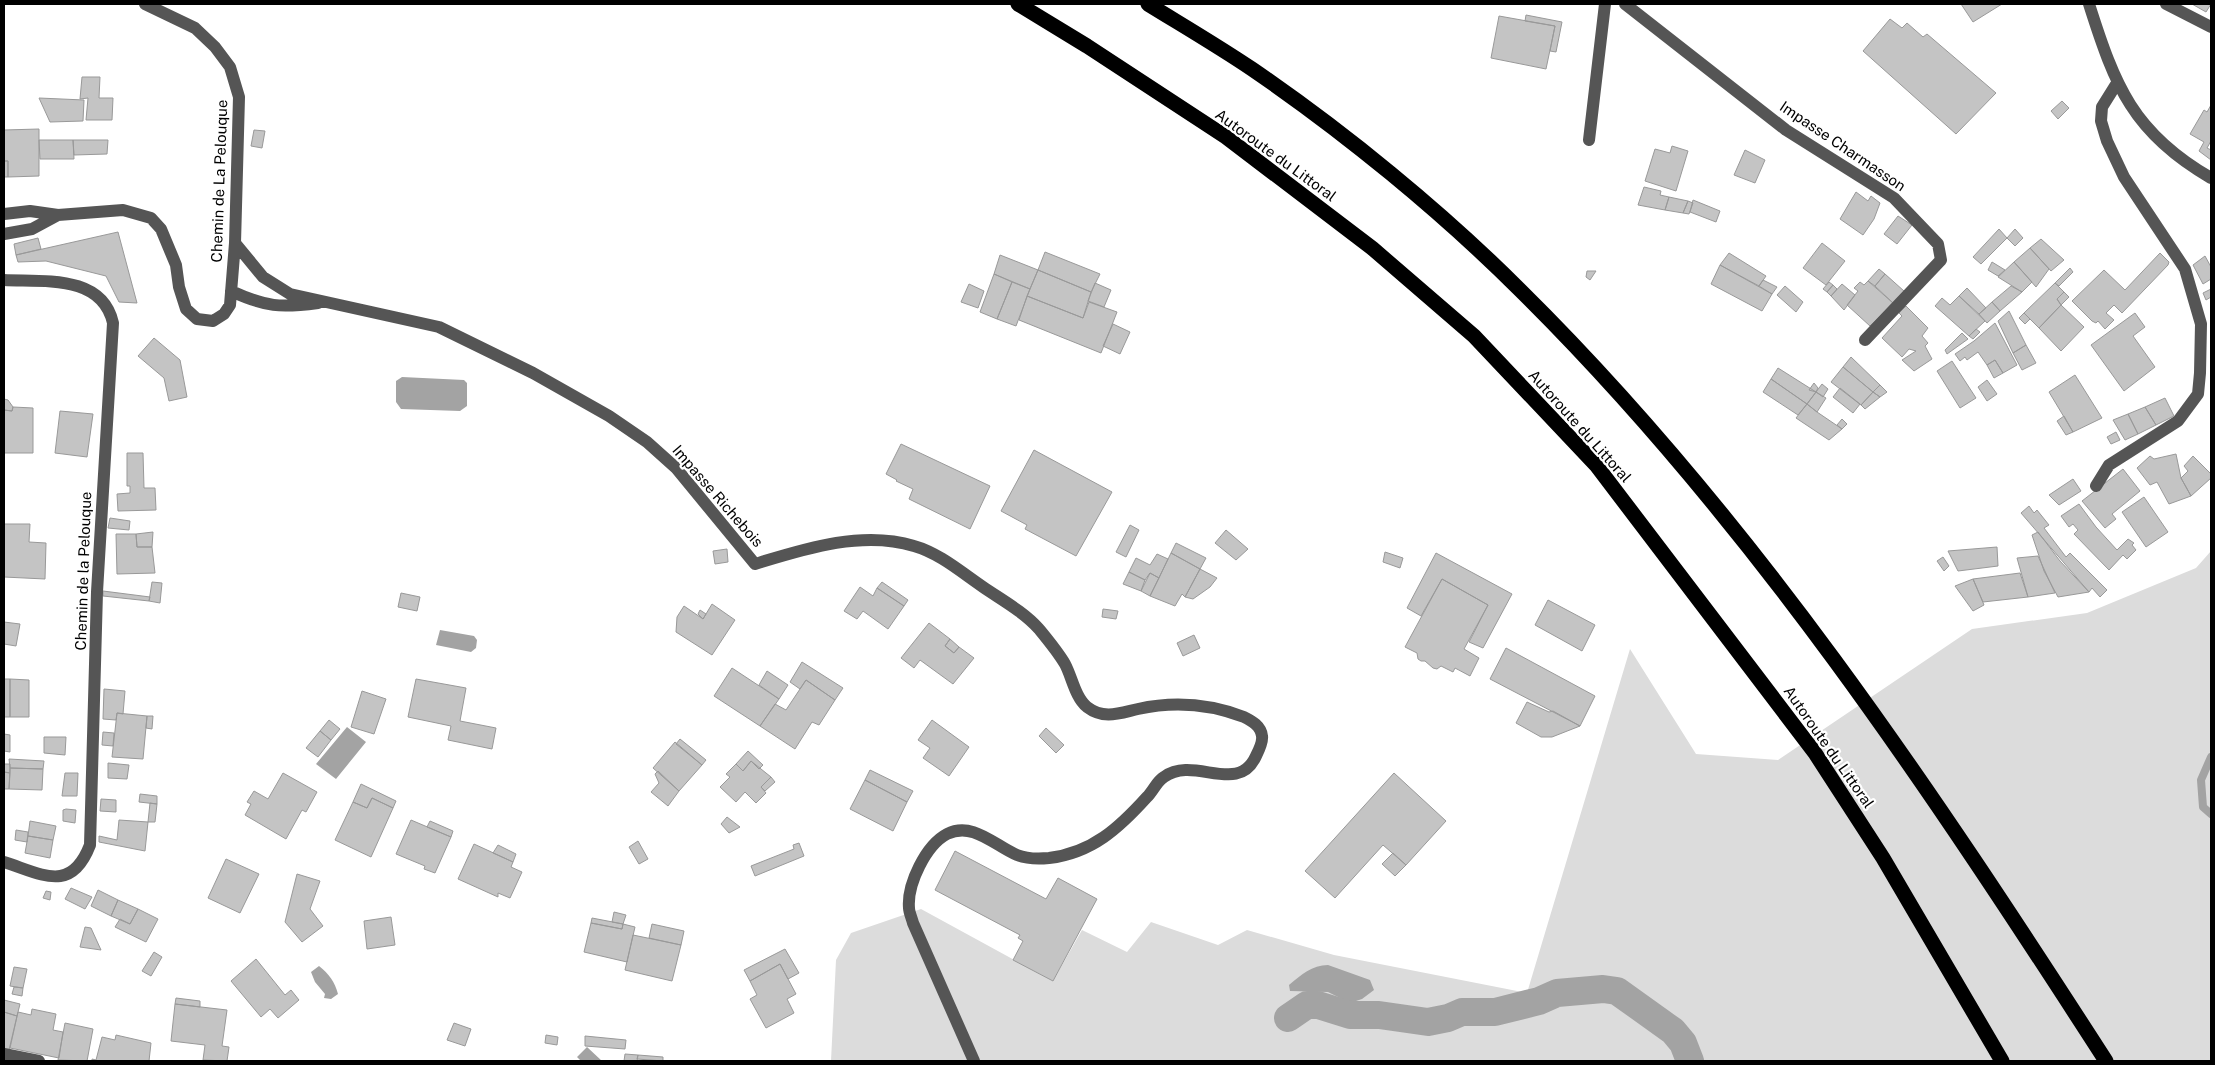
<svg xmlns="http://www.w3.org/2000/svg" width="2215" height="1065" font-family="'Public Sans',sans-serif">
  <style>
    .green { fill: #dcdcdc }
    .water { fill: #a3a3a3 }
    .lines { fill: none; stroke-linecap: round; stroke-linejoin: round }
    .stream { stroke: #a3a3a3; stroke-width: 8 }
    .canal { stroke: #a3a3a3; stroke-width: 28 }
    .building { fill: #c4c4c4; stroke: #999 }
    .minor { stroke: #555; stroke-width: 12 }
    .highway { stroke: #000; stroke-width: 15 }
    .labels { text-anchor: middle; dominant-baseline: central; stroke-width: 4.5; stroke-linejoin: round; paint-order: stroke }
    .street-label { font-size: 15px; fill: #000; stroke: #fff }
  </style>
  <rect width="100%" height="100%" fill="#fff"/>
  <!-- green -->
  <path class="green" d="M2211,551V1061H831L836,960L851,933L921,909L1053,981L1082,930L1127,952L1151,922L1218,945L1247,930L1334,955L1527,993L1630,649L1696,754L1778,760L1972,629L2087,613L2196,568Z"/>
  <!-- water -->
  <path class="water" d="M402,377L464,380L467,383V406L460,411L401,409L396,402V381Z
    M440,630L474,636L477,640L476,648L471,652L436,645Z
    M347,727L366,742L336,779L316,764Z
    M1328,965L1370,980L1374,990L1362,999L1350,1003L1328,992L1290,991L1289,985C1301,975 1312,965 1328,965Z
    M319,966C329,974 335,982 338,994L331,999L324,998L325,994L315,982L311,972Z
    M587,1047L602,1061H581L577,1057Z"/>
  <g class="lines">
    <!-- stream -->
    <path class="stream" d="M2211,757L2201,780L2203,807L2211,814"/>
    <!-- canal -->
    <path class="canal" d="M1288,1018L1307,1005H1318L1350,1015H1379L1428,1022L1448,1018L1462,1012H1495L1539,1001L1557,993L1603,989L1617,991L1673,1031L1683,1043L1690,1061"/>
  </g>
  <!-- building -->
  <path class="building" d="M1961,4H2002L1973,22Z
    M2192,4H2211L2206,12Z
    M1526,15L1562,22L1556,52L1550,51L1555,26L1525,21Z
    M1499,16L1555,26L1546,69L1491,58Z
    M1890,19L1902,28L1907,23L1923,37L1927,34L1996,93L1956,134L1863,51Z
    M82,77H100L99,98H113L112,120H86L88,98L80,99Z
    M39,98L84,100L83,121L50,122Z
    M2062,101L2069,108L2058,119L2051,111Z
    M2211,105V141L2207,148L2211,150V160L2199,151L2204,142L2190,134L2204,110L2207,112Z
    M39,129V176L8,177V161H4V130Z
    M254,130L265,131L262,148L251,146Z
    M39,140H73L74,159H40Z
    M73,140H108L107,154L74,155Z
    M1672,146L1688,151L1676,191L1645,181L1655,149L1670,153Z
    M1745,150L1765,160L1755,183L1734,175Z
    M4,161H8V177H4Z
    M1644,187L1661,191L1660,195L1669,197L1665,210L1638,205Z
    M1856,192L1868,201L1871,196L1880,203L1874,219L1863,235L1840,219Z
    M1669,197L1688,201L1683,213L1665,210Z
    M1693,200L1720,211L1716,222L1690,212Z
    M1688,201L1693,203L1689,214L1683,213Z
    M1898,216L1912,225L1897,244L1884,234Z
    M1999,229L2007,238L1981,264L1973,257Z
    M2015,229L2023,238L2015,246L2007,238Z
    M118,232L137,303L119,302L106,276L46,261L18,262L16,255Z
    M38,238L41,249L16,255L14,244Z
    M2041,239L2064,260L2051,271L2030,248Z
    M1822,243L1845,261L1826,285L1803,268Z
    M2030,248L2049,269L2036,287L2014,262Z
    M1045,252L1100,274L1091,292L1038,270Z
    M1729,253L1766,276L1759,286L1720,265Z
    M2160,253L2169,262L2168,265L2122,313L2114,305L2106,313L2114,320L2105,329L2098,321L2096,323L2092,321L2072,301L2104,270L2125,290Z
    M1000,255L1038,270L1030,289L994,274Z
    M2205,256L2211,267V279L2203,284L2193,265Z
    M1992,262L2005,270L1998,276L1988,270Z
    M2014,262L2032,282L2022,292L1998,277Z
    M1720,265L1772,294L1762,311L1711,284Z
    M2070,268L2073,272L2059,286L2055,283Z
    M1879,269L1885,274L1875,286L1868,281Z
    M1038,270L1091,292L1083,318L1027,296Z
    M1587,271H1596L1590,280L1586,277Z
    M994,274L1012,282L997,319L980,312Z
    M1885,274L1904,291L1893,303L1875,286Z
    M1763,280L1777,287L1772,294L1759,286Z
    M1868,281L1893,303L1870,326L1847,305L1858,291L1854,288L1860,282L1864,285Z
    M1012,282L1030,289L1016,326L997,319Z
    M1829,282L1833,285L1827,292L1823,289Z
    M1095,283L1111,290L1104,307L1088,301Z
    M2055,283L2064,292L2057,299L2061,305L2039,328L2024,313Z
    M969,284L984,291L978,308L961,302Z
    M1842,284L1855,295L1844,310L1831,296Z
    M1833,285L1837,289L1831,296L1827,292Z
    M1785,286L1803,302L1796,312L1777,295Z
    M2011,286L2022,292L2000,311L1992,302Z
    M1967,288L1986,308L1979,314L1959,296Z
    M2211,289V297L2206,300L2203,293Z
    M2064,292L2069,297L2061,305L2057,299Z
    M1027,296L1083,318L1089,302L1117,312L1101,353L1019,320Z
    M1959,296L1985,321L1969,336L1935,306L1942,298L1950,305Z
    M1992,302L2000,311L1987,323L1979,314Z
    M2061,305L2084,327L2061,351L2039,328Z
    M1906,306L1928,328L1922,336L1928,343L1925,346L1932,359L1914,371L1902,360L1916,351L1909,349L1902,357L1882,338L1902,316L1899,313Z
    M2009,311L2026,345L2013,353L1998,321Z
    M2024,313L2030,319L2025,324L2019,318Z
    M2135,313L2145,327L2133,336L2155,367L2124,391L2091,345Z
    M1995,323L2017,365L2003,373L1995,360L1987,365L1978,352L1967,360L1965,357L1960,361L1955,354L1974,341Z
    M1113,324L1130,332L1120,354L1103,346Z
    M1976,329L1980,332L1973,339L1969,336Z
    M1962,333L1968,339L1947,354L1945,350Z
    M154,338L180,360L187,397L169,401L164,378L138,356Z
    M2026,345L2036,363L2022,370L2013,353Z
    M1851,357L1880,385L1873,392L1843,367Z
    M1995,360L2003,373L1994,378L1987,365Z
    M1952,361L1976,398L1960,408L1937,371Z
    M1843,367L1873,392L1861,405L1831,382Z
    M1778,368L1816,392L1807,404L1771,379Z
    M2075,375L2102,418L2073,432L2049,392Z
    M1771,379L1807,404L1798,415L1763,392Z
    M1987,380L1997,394L1987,401L1978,387Z
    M1814,383L1818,388L1816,392L1809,390Z
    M1822,384L1828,389L1823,397L1816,392Z
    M1880,385L1887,392L1880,397L1873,392Z
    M1840,388L1860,404L1853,413L1833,397Z
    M1816,392L1826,398L1817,412L1807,404Z
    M1873,392L1880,397L1865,409L1861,405Z
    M2165,398L2174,416L2156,425L2145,407Z
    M4,399L8,400L13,407L12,411L4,410Z
    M1807,404L1817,412L1842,429L1829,440L1796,418Z
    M13,407L33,408V453H4V410L12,411Z
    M2145,407L2156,425L2138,434L2128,414Z
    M60,411L93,414L87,457L55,453Z
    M2128,414L2138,434L2125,440L2113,420Z
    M2064,416L2073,432L2066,435L2057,421Z
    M1842,419L1847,424L1842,429L1837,425Z
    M2116,432L2120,440L2111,444L2107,437Z
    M901,444L990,486L970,529L909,499L913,489L896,481L897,480L886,474Z
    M1034,450L1112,492L1076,556L1025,529L1027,525L1001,511Z
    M127,453H143L144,488H155L156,510L118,511L117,494L130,493V486H127Z
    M2176,454L2181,478L2191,496L2169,504L2157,482L2150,485L2137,468L2150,456L2154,459Z
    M2193,456L2211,474V478L2191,496L2181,478L2188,471L2184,466Z
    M2123,469L2140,491L2112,514L2116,519L2105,528L2082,501Z
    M2073,479L2081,491L2059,505L2049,495Z
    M2144,497L2168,532L2146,547L2122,512Z
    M2079,504L2096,527L2117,550L2128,539L2134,543L2132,545L2136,550L2127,559L2123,555L2109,570L2074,534L2078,530L2073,524L2069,527L2061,516Z
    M2029,506L2034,513L2037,510L2049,525L2044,528L2066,557L2070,553L2107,590L2100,597L2092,588L2089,592L2021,513Z
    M110,518L130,521L129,530L108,528Z
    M4,524H30L29,542L46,543L45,579L4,577Z
    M1130,525L1139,530L1126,557L1116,552Z
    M1226,530L1248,549L1236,560L1215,543Z
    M153,532L152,547H137L136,534Z
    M2038,532L2060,561L2089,592L2058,597L2044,571L2032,535Z
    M116,534H136L137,547H152L155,573L117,574Z
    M1176,543L1206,558L1200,569L1171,553Z
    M1997,547L1998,566L1958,571L1948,551Z
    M727,549L728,562L715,564L713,551Z
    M1385,552L1403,558L1400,568L1383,562Z
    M1171,553L1200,569L1185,597L1182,594L1175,606L1150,596Z
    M1436,553L1512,594L1483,648L1469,642L1488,605L1442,579L1421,616L1407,608Z
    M1157,554L1168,559L1159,578L1150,573L1145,580L1129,572L1136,558L1150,565Z
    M2038,556L2055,593L2028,597L2017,558Z
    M1943,557L1949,566L1944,571L1937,561Z
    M1200,569L1217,578L1210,587L1193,599L1185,597Z
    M1129,572L1145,580L1141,591L1123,584Z
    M1150,573L1159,578L1150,596L1141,591Z
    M2020,573L2028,597L1983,602L1973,579Z
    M1442,579L1488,605L1464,649L1479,658L1470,676L1455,668L1453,672L1441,666L1437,669L1433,668L1425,661H1421L1418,659L1417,653L1405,647Z
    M1973,579L1984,605L1973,611L1955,586Z
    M152,582L162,583L160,603L149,601Z
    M882,582L908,600L904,606L877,588Z
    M860,587L873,596L877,588L904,606L888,629L863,611L857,619L844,611Z
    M103,591L150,597L149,601L103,596Z
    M401,593L420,597L417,611L398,607Z
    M1548,600L1595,625L1582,651L1535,625Z
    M712,604L735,620L712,655L676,632L677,617L684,606L703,619Z
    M1103,609L1118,611L1116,619L1102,617Z
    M700,610L706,614L703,619L698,614Z
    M4,622L20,624L16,646L4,644Z
    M929,623L950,639L945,646L954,653L959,647L974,658L953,684L920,660L914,668L901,658Z
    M1194,635L1200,648L1183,656L1177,643Z
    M950,639L959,647L954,653L945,646Z
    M1506,648L1595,696L1580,726L1490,679Z
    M802,662L843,688L835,700L806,680L800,689L790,682Z
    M732,668L779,699L760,726L714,696Z
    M767,671L788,685L779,699L759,685Z
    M4,679H10V717H4Z
    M10,679L29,680V717H10Z
    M416,679L466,688L460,721L496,728L492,749L448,740L451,726L408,717Z
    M806,680L835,700L819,725L812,722L795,749L760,726L775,704L786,710Z
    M104,689L125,691L123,714L117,713L116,720L103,719Z
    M362,691L386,699L374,734L351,727Z
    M1527,702L1549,712L1553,711L1580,726L1552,737H1541L1516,723Z
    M117,713L147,716L143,759L112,757Z
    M147,716H153L152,729L146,728Z
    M329,720L340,729L331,740L320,731Z
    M932,720L969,747L949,776L923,758L930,748L918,740Z
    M1046,728L1064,745L1056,753L1039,736Z
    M320,731L331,740L318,757L306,748Z
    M103,732L114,733L113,746L102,745Z
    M4,734L10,735V752L4,751Z
    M44,737H66L65,755L44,753Z
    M680,739L706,760L702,765L676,744Z
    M675,742L702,765L679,791L653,768Z
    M748,751L763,765L759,769L751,761L743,771L736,764Z
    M9,759L44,761L43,769L10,768Z
    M751,761L771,777L761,787L766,793L756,803L745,792L736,802L720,787L730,777L726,774L736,764L743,771Z
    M108,763L129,765L127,779L108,778Z
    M4,764H10V773L4,772Z
    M10,768L43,769L42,790L9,789Z
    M870,770L913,791L907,802L865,780Z
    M658,771L679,791L668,806L651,792L659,783L655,774Z
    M4,772L10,773L9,789H4Z
    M65,773H78L77,796H62Z
    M283,773L317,792L306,812L302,810L286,839L245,815L251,804L247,802L254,791L268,799Z
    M1394,773L1446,821L1406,865L1383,845L1335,898L1305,871Z
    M771,777L775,782L765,791L761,787Z
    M865,780L907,802L893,831L850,809Z
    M361,784L396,801L393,808L372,798L367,808L353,802Z
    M140,794L157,796V804L139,802Z
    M372,798L393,808L371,857L335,840L353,802L367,808Z
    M101,799L116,800V812L100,811Z
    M150,803L157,804L155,822H148Z
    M66,809L76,810L75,823L63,821V810Z
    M727,817L740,827L729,833L721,824Z
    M119,820L148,822L145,851L99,842V836L117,840Z
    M411,820L451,837L435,873L424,869L425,866L396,854Z
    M30,821L56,826L53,840L28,836Z
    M430,821L453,831L451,837L427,827Z
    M16,830L28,832L27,842L15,840Z
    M28,836L53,840L50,858L25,853Z
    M638,841L648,859L639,864L629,847Z
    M799,843L804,856L755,876L751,866L794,849L793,845Z
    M474,844L513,862L511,867L522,872L510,898L498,893V897L458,879Z
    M498,845L516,854L513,862L493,853Z
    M955,851L1046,899L1058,878L1097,899L1053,981L1013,960L1023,941L1018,938L1020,935L935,890Z
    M1393,853L1406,865L1395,876L1382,864Z
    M226,859L259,874L240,913L208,898Z
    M297,874L320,881L310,909L323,926L302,942L285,922Z
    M71,888L92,897L85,909L65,899Z
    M98,890L118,900L111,916L91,906Z
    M46,891L51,892L50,900L43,898Z
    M118,900L138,909L130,924L111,916Z
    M138,909L158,919L146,942L115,927L120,919L130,924Z
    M614,912L626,915L623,924L612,922Z
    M391,917L395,945L367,949L364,921Z
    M592,918L623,924L622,929L591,923Z
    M591,923L622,929L623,924L635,927L627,962L584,952Z
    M652,924L684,931L681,945L649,938Z
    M85,927L91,928L101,950L80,947Z
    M633,935L681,945L672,981L625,970Z
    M785,949L799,973L788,979L780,964L750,981L744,970Z
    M154,952L162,957L151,976L142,971Z
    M256,959L285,995L291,990L299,1000L278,1018L270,1009L261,1017L231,981Z
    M780,964L796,994L787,999L794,1013L766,1028L750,999L757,995L750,981Z
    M14,967L27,969L23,988L10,986Z
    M14,987L23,988L22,996L12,994Z
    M176,998L200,1001V1007L175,1004Z
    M4,1000L20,1004L17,1016L4,1012Z
    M175,1004L227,1010L222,1046L229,1047L227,1061L203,1060L205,1045L171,1041Z
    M32,1009L56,1014L53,1030L63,1032L59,1058L10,1048L18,1012L31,1015Z
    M4,1012L17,1016L9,1050L4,1049Z
    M65,1023L93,1029L87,1061L58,1060Z
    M454,1023L471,1029L465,1046L447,1040Z
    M116,1035L151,1043L149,1061H92V1059L96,1060L102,1037L115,1040Z
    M546,1035L558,1037L557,1045L545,1043Z
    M585,1036L626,1040L625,1049L585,1046Z
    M625,1054L638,1055L637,1061H624Z
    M638,1055L663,1057V1061L637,1059Z"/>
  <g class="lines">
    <!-- minor -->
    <path class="minor" d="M1625,4L1786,130L1894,198L1938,244L1941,260L1865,340
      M2089,4C2115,86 2133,133 2211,178
      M2166,4L2211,27
      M1589,140L1605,4
      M4,214L30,211L58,215
      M4,234L32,229L58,215L123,210L151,218L161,229L176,265L179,287L186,309L197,319L213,321L224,314L230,305L235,243L239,97L230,67L215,47L195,28L145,4
      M235,243L263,277L290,294L439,327L533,373L609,416L647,442L676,468L755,564C804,549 862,530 914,546C939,553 961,572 983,587C1002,600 1024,612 1039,629C1048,640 1058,652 1065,664C1072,677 1075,697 1087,707C1104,720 1120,713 1138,709C1174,701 1210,704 1244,717C1252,721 1261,726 1262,736C1263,742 1259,750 1256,756C1238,796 1194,755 1164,777C1157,781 1153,791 1147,797C1119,828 1092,853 1049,858C1038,859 1027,859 1017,855C995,846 973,821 947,834C926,845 907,884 909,908C909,912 912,919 913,923L974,1061
      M4,280C43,282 102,274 113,323L97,592L90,845C71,894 42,874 4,862
      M231,291C266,307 280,308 318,303
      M2096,486L2109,465L2178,421L2198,394L2200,373L2201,324L2185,269L2124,177L2107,141L2101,121L2102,107L2117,83
      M4,1054L39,1061"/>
    <!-- highway -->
    <path class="highway" d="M1018,4L1087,46L1226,137L1372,248L1474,336L1596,465L1815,753L1883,858L2002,1061
      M1148,4C1182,25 1218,46 1252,69C1344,132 1441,211 1520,290C1751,518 1931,790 2106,1061"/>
  </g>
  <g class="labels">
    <!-- street labels -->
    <g class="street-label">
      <text transform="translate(1843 146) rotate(34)">Impasse Charmasson</text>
      <text transform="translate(1276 155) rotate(36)">Autoroute du Littoral</text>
      <text transform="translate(219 181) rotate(-88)">Chemin de La Pelouque</text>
      <text transform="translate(1580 426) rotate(48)">Autoroute du Littoral</text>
      <text transform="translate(718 496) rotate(49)">Impasse Richebois</text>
      <text transform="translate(83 571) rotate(-88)">Chemin de la Pelouque</text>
      <text transform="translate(1829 747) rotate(55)">Autoroute du Littoral</text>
    </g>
  </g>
  <!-- border -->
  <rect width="2215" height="1065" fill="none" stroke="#000000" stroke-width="10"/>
</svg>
